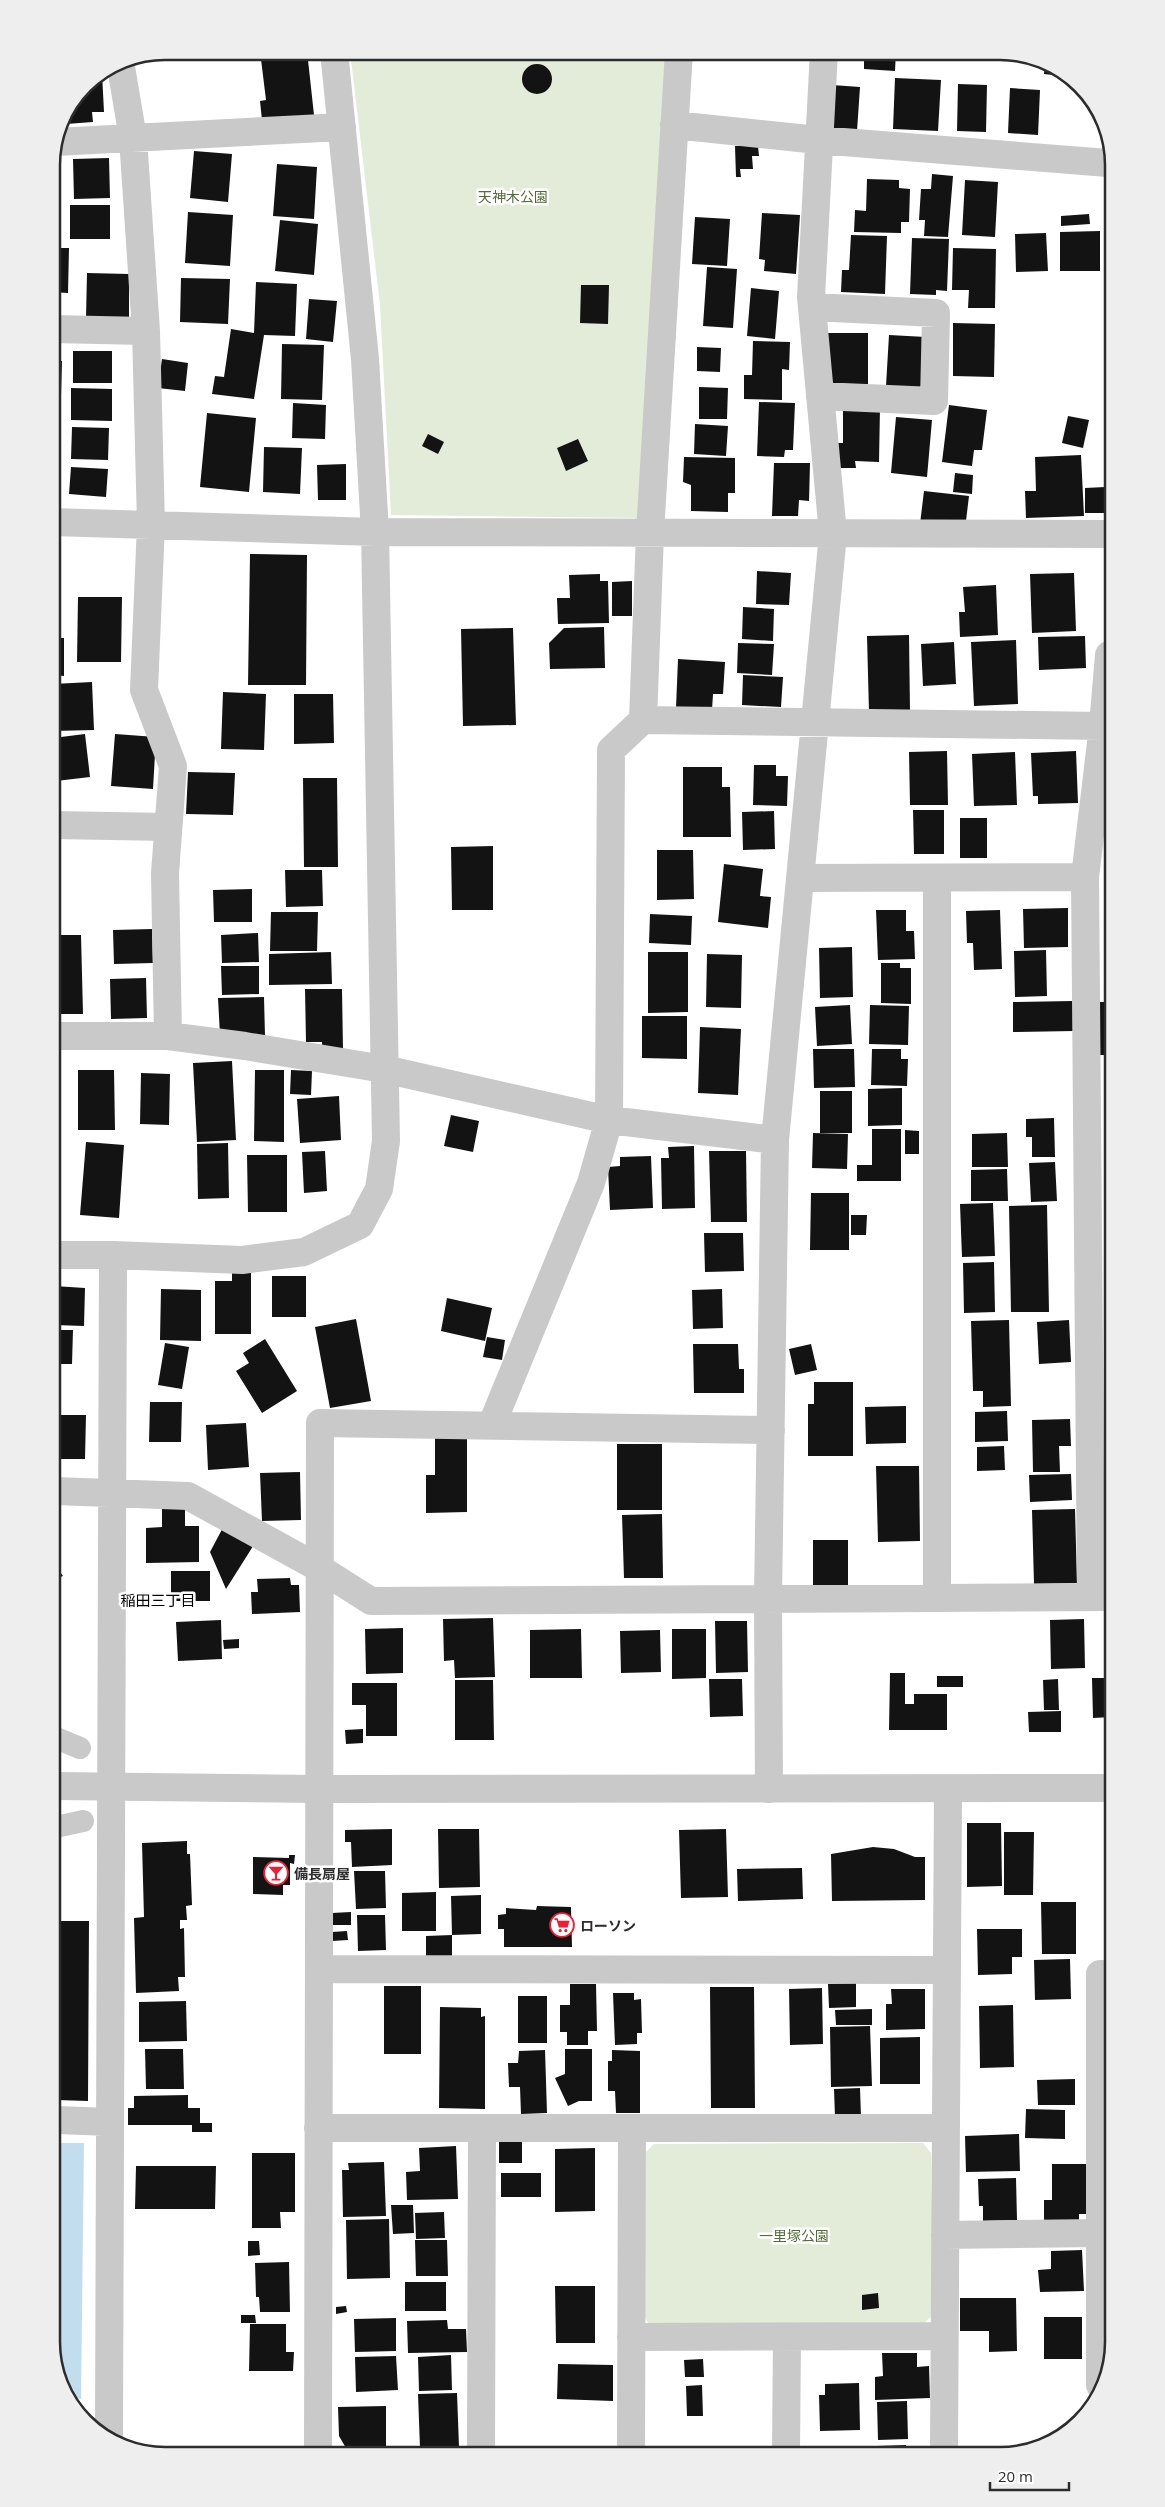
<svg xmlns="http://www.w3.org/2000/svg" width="1165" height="2507" font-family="'Open Sans','Noto Sans JP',sans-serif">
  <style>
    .green { fill: #e3ecd8 }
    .water { fill: #c2deee }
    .building { fill: #131313 }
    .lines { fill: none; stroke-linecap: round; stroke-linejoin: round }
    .pedestrian { stroke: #c9c9c9; stroke-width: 22 }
    .minor { stroke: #c9c9c9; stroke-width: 28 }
    .tertiary { stroke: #c9c9c9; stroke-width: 28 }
    .labels { text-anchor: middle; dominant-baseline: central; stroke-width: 5; stroke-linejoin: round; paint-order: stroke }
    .park-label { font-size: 14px; fill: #516c36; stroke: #fff }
    .poi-label { font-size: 14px; font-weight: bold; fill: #2c2c2c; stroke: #fff; text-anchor: start }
    .neighbourhood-label { font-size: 15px; fill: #000; stroke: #fff }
    .rim { fill: none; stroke: #2c2c2c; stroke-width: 2.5 }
  </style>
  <rect width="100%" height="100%" fill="#fff"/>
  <!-- green -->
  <path class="green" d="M350,51H666L639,518L391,515L380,305Z
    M923,2143L931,2153L933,2315L921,2326L651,2328L644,2316L646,2152L654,2144Z"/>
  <!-- water -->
  <path class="water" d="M57,2143H84L81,2399L71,2398L57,2379Z"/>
  <!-- building -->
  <path class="building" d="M260,51H307L314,115L262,120L260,101L266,100Z
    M864,51H896L895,71L864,69Z
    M522 79a15 15 0 1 1 30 0a15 15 0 1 1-30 0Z
    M1045,65L1069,74L1071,77L1044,74Z
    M102,73L104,112H92L93,122L66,124L65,113L85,84Z
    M895,78L941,80L938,131L893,129Z
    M958,84L987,85L986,132L957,131Z
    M832,85L860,87L857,131L829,128Z
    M1010,88L1040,90L1038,135L1008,133Z
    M735,146H758L759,156H752L753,169H740L741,177H736Z
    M194,151L232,154L228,202L190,198Z
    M109,158L110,198L74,199L73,159Z
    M277,164L317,167L314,219L273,216Z
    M932,174L953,176L948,237L924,236L925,220H919L921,189H931Z
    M867,179L899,180V188L910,189L909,222H901V233L854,232L855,210L866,211Z
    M965,180L998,182L995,237L962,235Z
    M70,205H110V239H70Z
    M188,212L233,215L230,266L185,263Z
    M762,213L800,215L796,274L764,271L765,260L759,259Z
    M1089,214L1090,224L1061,226V216Z
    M695,217L730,219L727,266L692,264Z
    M280,220L318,224L314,275L275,271Z
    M1100,231V271H1060V232Z
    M1046,233L1048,271L1016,272L1015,234Z
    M851,235L887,236L885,294L841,292L842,270H849Z
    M912,238L949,239L947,291L936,290V295L910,294Z
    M52,248H69L68,293L52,292Z
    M953,248L996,249L995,308H968L969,290H952Z
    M707,267L737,269L733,328L703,326Z
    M87,273L129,274V319L86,318Z
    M181,278L230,279L228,324L180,322Z
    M256,282L297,284L295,336L264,335L254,399L212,394L215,376L224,377L231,329L254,333Z
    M581,285H609L608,324L580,323Z
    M751,288L779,291L775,339L747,336Z
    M309,299L337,301L333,342L306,339Z
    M953,323L995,324L994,377L953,376Z
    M826,333H868V384L826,385Z
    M889,335L926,337L923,388L886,386Z
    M753,341L790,342L789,370L782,369V400L744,399V375H752Z
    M282,344L324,345L322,400L281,399Z
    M697,347L721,348L720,372L697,371Z
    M73,351H112V383H73Z
    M162,359L188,363L185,391L158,388Z
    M52,361H62L61,396L52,395Z
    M699,387L728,388L727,419H699Z
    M71,388L112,389V421L71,420Z
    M759,402L795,403L793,450H785L784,457L757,456Z
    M293,403L326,405L325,439L292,438Z
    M949,405L987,410L982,450H974L972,466L942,462Z
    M843,407H880L879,462L855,461L856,468H835V443H843Z
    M207,413L256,418L249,492L200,487Z
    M52,414H56L55,446H52Z
    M1068,416L1089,420L1083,448L1062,443Z
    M896,417L932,420L927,477L891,473Z
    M695,424L728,426L726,456L694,454Z
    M72,427L109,428L108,460L71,459Z
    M428,434L444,442L438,454L422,446Z
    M578,439L588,461L566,471L557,448Z
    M264,447L302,448L300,494L263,492Z
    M1081,455L1084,516L1026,518L1025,491H1036L1035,457Z
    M684,457L735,458V493H728V512L691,511V485L683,482Z
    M774,463H810L809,501L799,500L798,516H772Z
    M346,464V500H318L317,465Z
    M71,467L108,469L106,497L69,494Z
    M955,473L973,475L972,494L953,492Z
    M1105,487L1106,513H1085V488Z
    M924,491L969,496L965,529L920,524Z
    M250,554L307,555L306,685H248Z
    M757,571L791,573L789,605L756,604Z
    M1074,573L1076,631L1032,633L1030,574Z
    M600,574V581H608L609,623L558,624L557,598H570L569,575Z
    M632,581V616H612V582Z
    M996,585L998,635L960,637L959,612H965L963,587Z
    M78,597H122L121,662H77Z
    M743,607L774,609L773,641L742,639Z
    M604,627L605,668L550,669L549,643L564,628Z
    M513,628L516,725L463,726L461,629Z
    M909,635L910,712L869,713L867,636Z
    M1085,636L1086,668L1039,670L1038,637Z
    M53,638H64V676L53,675Z
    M1016,640L1018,704L974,706L971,642Z
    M954,642L956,684L923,686L921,644Z
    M738,643L774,644L772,675L737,673Z
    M678,659L725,662L723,694H713L712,710L676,708Z
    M743,675L783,677L781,707L742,705Z
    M92,682L94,730L53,731V684Z
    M223,692L266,694L264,750L221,749Z
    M294,694H333L334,743L294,744Z
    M85,734L90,777L56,781L53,738Z
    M115,734L156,737L153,789L111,786Z
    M947,751L948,805H910L909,752Z
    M1076,751L1078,803L1038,804V796H1033L1031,753Z
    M1015,752L1017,805L974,806L972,754Z
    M754,765H776V776H788L787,806L753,805Z
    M683,767H722V787H730L731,837H683Z
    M188,772L235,773L233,815L186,814Z
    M303,778H337L338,867H304Z
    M913,810H944V854H914Z
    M774,811L775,849L743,850L742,812Z
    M960,818H987V858H960Z
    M493,846V910H452L451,847Z
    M657,850H693L694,899L657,900Z
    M724,864L763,869L760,896L771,897L768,928L718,922Z
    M285,870H322L323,906L286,907Z
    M252,889V922H214L213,890Z
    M1068,908V947L1024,948L1023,909Z
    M876,910H906V931H914L915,959L878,960Z
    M1000,910L1002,969L974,970L973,943H967L966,911Z
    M271,912H318L317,951H270Z
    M650,914L692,916L691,945L649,943Z
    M152,929L153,963L114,964L113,930Z
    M258,933L259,962L222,963L221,935Z
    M54,935H81L83,1014H54Z
    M852,947L853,997L820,998L819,948Z
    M1046,950L1047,996L1015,997L1014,951Z
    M331,952L332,984L269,985V954Z
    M648,952H688V1012L648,1013Z
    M707,954L742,955L741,1008L706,1007Z
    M881,963H900V968H911V1004L881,1003Z
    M221,966H259V994L222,995Z
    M146,978L147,1018L111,1019L110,979Z
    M305,989H342L343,1050L322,1051V1042H306Z
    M264,997L265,1036L220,1035L218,998Z
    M1073,1001L1074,1031L1013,1032V1002Z
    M1099,1002H1110V1055H1100Z
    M850,1005L852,1044L817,1046L815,1007Z
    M870,1005L909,1006L908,1045L869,1044Z
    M642,1016H687V1059L642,1058Z
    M700,1027L741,1029L738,1095L698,1093Z
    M813,1049H854L855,1087L814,1088Z
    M872,1049H901V1059H908L907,1086L871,1085Z
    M232,1061L236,1140L197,1142L193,1063Z
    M78,1070H114L115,1130H78Z
    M255,1070H284V1142L254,1141Z
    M291,1070L312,1071L311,1095L290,1094Z
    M54,1071H61V1133H54Z
    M141,1073L170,1074L169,1125L140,1124Z
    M902,1088V1125L868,1126V1089Z
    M820,1091H852V1133H820Z
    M339,1096L341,1140L300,1143L297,1099Z
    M451,1115L479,1121L473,1152L444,1146Z
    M1054,1118L1055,1157H1032V1137H1026V1119Z
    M872,1129H901V1181H857V1165H872Z
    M905,1130L919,1131V1154H905Z
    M813,1133L848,1134L847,1169L812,1168Z
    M1007,1133L1008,1167H972V1134Z
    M86,1142L124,1145L119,1218L80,1215Z
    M54,1143H57L59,1181H54Z
    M228,1143L229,1198L198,1199L197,1144Z
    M694,1146L695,1208L662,1209L661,1158H669L668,1147Z
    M325,1151L327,1191L304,1193L302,1152Z
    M709,1151H746L747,1222H711Z
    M247,1155H287V1212H248Z
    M651,1156L653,1208L610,1210L608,1167L620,1166V1157Z
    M1055,1162L1057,1201L1031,1202L1029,1163Z
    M1007,1169L1008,1201H971V1170Z
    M811,1193H849V1250H810Z
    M993,1203L995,1256L962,1257L960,1204Z
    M1047,1205L1049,1312H1011L1009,1206Z
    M851,1215H867L866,1235H851Z
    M704,1233H743L744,1271L705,1272Z
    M994,1262L995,1312L964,1313L963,1263Z
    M232,1273H251V1334H215V1281H232Z
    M272,1276H306V1317H272Z
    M54,1286L85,1288L84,1326L55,1325Z
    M161,1289L201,1290V1341L160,1340Z
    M722,1289L723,1328L693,1329L692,1290Z
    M447,1298L492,1308L485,1341L441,1331Z
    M356,1319L371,1401L330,1408L315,1327Z
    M1009,1320L1011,1406L983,1407V1391H973L971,1321Z
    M1069,1320L1071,1362L1039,1364L1037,1322Z
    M55,1330H73L72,1364H55Z
    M487,1337L505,1340L502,1360L483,1357Z
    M265,1339L297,1391L262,1413L236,1371L249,1363L243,1353Z
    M165,1343L189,1347L182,1389L158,1385Z
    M693,1344H738L739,1369H744V1393H694Z
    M811,1344L817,1370L795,1375L789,1349Z
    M814,1382H853V1456H808V1404H814Z
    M150,1402H182L181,1442H149Z
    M906,1406V1443L866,1444L865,1407Z
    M1007,1411L1008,1441L975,1442V1412Z
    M55,1415H86L85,1459H55Z
    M1070,1419L1071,1446H1059L1060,1472H1033L1032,1420Z
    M246,1423L249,1467L208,1470L206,1425Z
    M435,1437H467V1512L426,1513V1475H435Z
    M617,1444H662V1510H617Z
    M1004,1446L1005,1470L977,1471V1447Z
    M876,1466H919L920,1541L878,1542Z
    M300,1472L301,1520L262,1521L260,1473Z
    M1071,1474L1072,1500L1030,1502L1029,1475Z
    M162,1506H185V1526H199V1562L146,1563V1528L162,1527Z
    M1075,1509L1077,1583L1034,1584L1032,1510Z
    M662,1514L663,1578H624L622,1515Z
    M227,1520L257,1540L226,1589L210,1552Z
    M55,1540L60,1551L57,1559L61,1560V1565L56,1567L63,1576L55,1579Z
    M813,1540H848V1585H813Z
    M171,1571H210V1601H171Z
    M290,1578L291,1585H299L300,1612L252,1614L251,1592H258L257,1579Z
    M493,1618L495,1677L455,1678L454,1660L444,1661L443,1619Z
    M1084,1619L1085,1668L1051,1669L1050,1620Z
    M221,1620L222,1659L178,1661L176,1622Z
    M715,1621H747L748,1672L716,1673Z
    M403,1628V1673L366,1674L365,1629Z
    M581,1629L582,1678H530V1630Z
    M672,1629H706V1678L672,1679Z
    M660,1630L661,1672L621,1673L620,1631Z
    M239,1639V1648L224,1649L223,1640Z
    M890,1673H905V1704H914V1694H947V1730H889Z
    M937,1676H963V1687H937Z
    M1092,1678H1112V1717L1093,1718Z
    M709,1679H742L743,1716L710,1717Z
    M1058,1679L1059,1710H1044L1043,1680Z
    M455,1680H493L494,1740H455Z
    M352,1683H397V1736H366V1705H352Z
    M1061,1711V1732H1029L1028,1712Z
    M363,1729V1743L346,1744L345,1730Z
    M967,1823H1001L1002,1886L967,1887Z
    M392,1829V1865L352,1867L351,1842H345V1830Z
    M438,1829H479L480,1887L439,1888Z
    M726,1829L728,1897L681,1898L679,1830Z
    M1004,1832H1034L1033,1895H1004Z
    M1109,1839H1112L1113,1900H1109Z
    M187,1841V1854H190L192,1905L186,1906L187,1920H180V1929L184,1928L185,1977H178L179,1991L136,1993L134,1918L144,1917L142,1843Z
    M873,1847L894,1849L915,1857H925V1900L832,1901L831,1854Z
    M289,1855H295L294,1864L290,1863V1885H283V1895L253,1894V1857L289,1858Z
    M802,1868L803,1899L738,1901L737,1869Z
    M354,1871H385L386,1908L356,1909Z
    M436,1892V1931H402V1893Z
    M481,1895V1934L452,1935L451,1896Z
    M1041,1902H1076V1954H1042Z
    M537,1906L571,1907L572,1947H504V1929H498V1915L506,1914V1908L536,1910Z
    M351,1912V1925H332V1913Z
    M357,1915H385L386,1950L358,1951Z
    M56,1921H89L88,2101L57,2100Z
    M977,1929H1022V1957H1012V1974L978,1975Z
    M347,1931L348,1940L332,1941V1932Z
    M452,1935V1957H426V1936Z
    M1070,1959L1071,1999L1035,2000L1034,1960Z
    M856,1983V2007L829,2008L828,1984Z
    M570,1984H596L597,2031H588V2045H567V2032H560V2005H570Z
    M384,1986H421V2054H384Z
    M710,1987H754L755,2108H711Z
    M822,1988L823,2044L790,2045L789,1989Z
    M891,1989H925V2029L886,2030V2004H892Z
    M613,1993H634V2000L641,1999L642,2033H637V2044L615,2045Z
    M518,1996H547V2043H518Z
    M186,2001L187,2041L139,2042V2002Z
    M1013,2005L1014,2067L980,2068L979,2006Z
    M440,2007L481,2008V2017L485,2016V2109L439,2108Z
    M872,2009V2025H836L835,2010Z
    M870,2026L872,2086L831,2087L830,2027Z
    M920,2037V2084H880V2038Z
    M145,2049H183L184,2089H146Z
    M565,2049H592V2101H579L568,2106L555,2078L565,2074Z
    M545,2050L547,2113L521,2114L520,2087H509L508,2063H518L519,2051Z
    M612,2050L640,2051V2113H616L615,2091H608V2061H612Z
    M1075,2079V2105H1038L1037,2080Z
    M860,2088L861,2117H835L834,2089Z
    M188,2095V2108H200V2123H212V2132H192V2125H128V2108H134V2096Z
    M1026,2109L1065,2110V2139L1025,2138Z
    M1019,2134L1020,2171L966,2172L965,2136Z
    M522,2138V2163H499V2139Z
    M456,2146L458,2199L407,2200L406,2172L420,2171L419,2148Z
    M595,2148V2211L555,2212V2149Z
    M252,2153H295V2212H280L281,2228H252Z
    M384,2162L386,2216L343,2217L342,2170H349L348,2163Z
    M1052,2164H1086L1087,2214H1079V2220L1044,2221V2200H1052Z
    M136,2166H216L215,2209H135Z
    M501,2173H541V2197H501Z
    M1016,2178L1017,2220L983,2221V2206H979L978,2179Z
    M391,2205H413L414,2233L393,2234Z
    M444,2212L445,2238L416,2239L415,2213Z
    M389,2219L390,2278L347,2279L346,2220Z
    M415,2240H447L448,2276H416Z
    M248,2241H259L260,2255L248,2256Z
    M1082,2250L1084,2291L1040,2292L1038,2270L1051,2269V2251Z
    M289,2262L290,2312H260L259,2297H256L255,2263Z
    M405,2282H446V2311H405Z
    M555,2286H595V2343H556Z
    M878,2293L879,2308L862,2310V2295Z
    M960,2298H1016L1017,2351L989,2352V2331H960Z
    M346,2306L347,2312L336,2314V2307Z
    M241,2315H255L256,2323H241Z
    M1044,2317H1082V2359H1044Z
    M396,2318V2351L355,2352L354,2319Z
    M447,2320L448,2329H466L467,2352L408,2353L407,2321Z
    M250,2324H286V2352H294L293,2371H249Z
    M882,2353H917V2367L929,2366L930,2398L875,2400V2377L883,2376Z
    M451,2355L452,2390L419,2391L418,2357Z
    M396,2356L398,2390L356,2392L355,2357Z
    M703,2359L704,2377H685L684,2360Z
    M558,2364L613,2365V2401L557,2399Z
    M859,2383L860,2430L820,2431L819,2395H825V2384Z
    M702,2385L703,2416H687L686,2386Z
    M457,2393L459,2447L420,2448L418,2394Z
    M907,2401L908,2439L878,2440L877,2402Z
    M386,2406V2454H355L346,2448L339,2436L338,2407Z
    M906,2445L907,2451H877V2446Z
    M594,2448V2453H560L559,2449Z"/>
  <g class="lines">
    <!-- pedestrian -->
    <path class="pedestrian" d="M56,1738L80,1748
      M56,1827L83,1821"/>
    <!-- minor -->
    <path class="minor" d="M120,61L133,138L146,331L151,524L144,690L173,766L165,873L168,1036
      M674,125L818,140L1108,163
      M55,142L342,127
      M812,307L936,313L934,401L820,396
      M52,329L146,331
      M52,522L375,532L1109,534
      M643,720L650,533L679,51
      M53,825L168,827
      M800,878L1085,877
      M937,879V1597
      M54,1036H168L245,1046L384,1069L609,1120L775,1140
      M492,1424L591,1183L609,1120L611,750L643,720L1103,726
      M55,1491L188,1496L319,1568L371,1601L1112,1597
      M1091,1597L1085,877L1103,726L1109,655
      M769,1789L768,1598L775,1140L833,534L811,297L824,51
      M319,1969L947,1970
      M57,2120L110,2122
      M318,2128H946
      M945,2235L1099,2233
      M631,2337L944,2336
      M1100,2385V1974H1113
      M109,2437L113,1255L242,1260L304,1252L360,1225L379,1189L386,1141L375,532L365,359L334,51
      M944,2450L948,1790
      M786,2451L787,2338
      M631,2452L632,2128
      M481,2453L482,2128
      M318,2454L320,1423L771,1430"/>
    <!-- tertiary -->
    <path class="tertiary" d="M54,1255H113
      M56,1786L319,1789L1112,1788"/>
  </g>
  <!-- icons -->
  <defs>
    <g id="bar-ring" transform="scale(1.25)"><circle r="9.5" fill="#fff" stroke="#f51c32" stroke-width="1.5"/><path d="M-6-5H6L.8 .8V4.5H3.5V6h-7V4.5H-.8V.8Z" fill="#f51c32"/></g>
    <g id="supermarket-ring" transform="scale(1.25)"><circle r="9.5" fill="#fff" stroke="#f51c32" stroke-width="1.5"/><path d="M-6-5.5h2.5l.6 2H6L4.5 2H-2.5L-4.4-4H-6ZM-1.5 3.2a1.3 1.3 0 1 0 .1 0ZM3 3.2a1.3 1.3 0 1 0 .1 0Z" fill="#f51c32"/></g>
  </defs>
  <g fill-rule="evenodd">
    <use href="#bar-ring" x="276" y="1873"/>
    <use href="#supermarket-ring" x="562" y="1925"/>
  </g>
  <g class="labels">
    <!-- park labels -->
    <g class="park-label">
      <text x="513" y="196">天神木公園</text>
      <text x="794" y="2235">一里塚公園</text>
    </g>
    <!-- poi labels -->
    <g class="poi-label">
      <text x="294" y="1873">備長扇屋</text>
      <text x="580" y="1925">ローソン</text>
    </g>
    <!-- neighbourhood labels -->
    <g class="neighbourhood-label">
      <text x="158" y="1600">稲田三丁目</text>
    </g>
  </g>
  <!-- crop -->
  <path d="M0 0H1165V2507H0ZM165 60H1000A105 105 0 0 1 1105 165V2342A105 105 0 0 1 1000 2447H165A105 105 0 0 1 60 2342V165A105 105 0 0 1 165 60Z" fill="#eee" fill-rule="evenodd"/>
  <path class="rim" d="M165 60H1000A105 105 0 0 1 1105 165V2342A105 105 0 0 1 1000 2447H165A105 105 0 0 1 60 2342V165A105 105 0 0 1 165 60Z"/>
  <!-- scale -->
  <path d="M990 2482v8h79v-8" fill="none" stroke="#2c2c2c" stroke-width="2.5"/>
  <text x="998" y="2482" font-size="15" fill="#2c2c2c" stroke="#ffffff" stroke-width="4" paint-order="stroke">20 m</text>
</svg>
